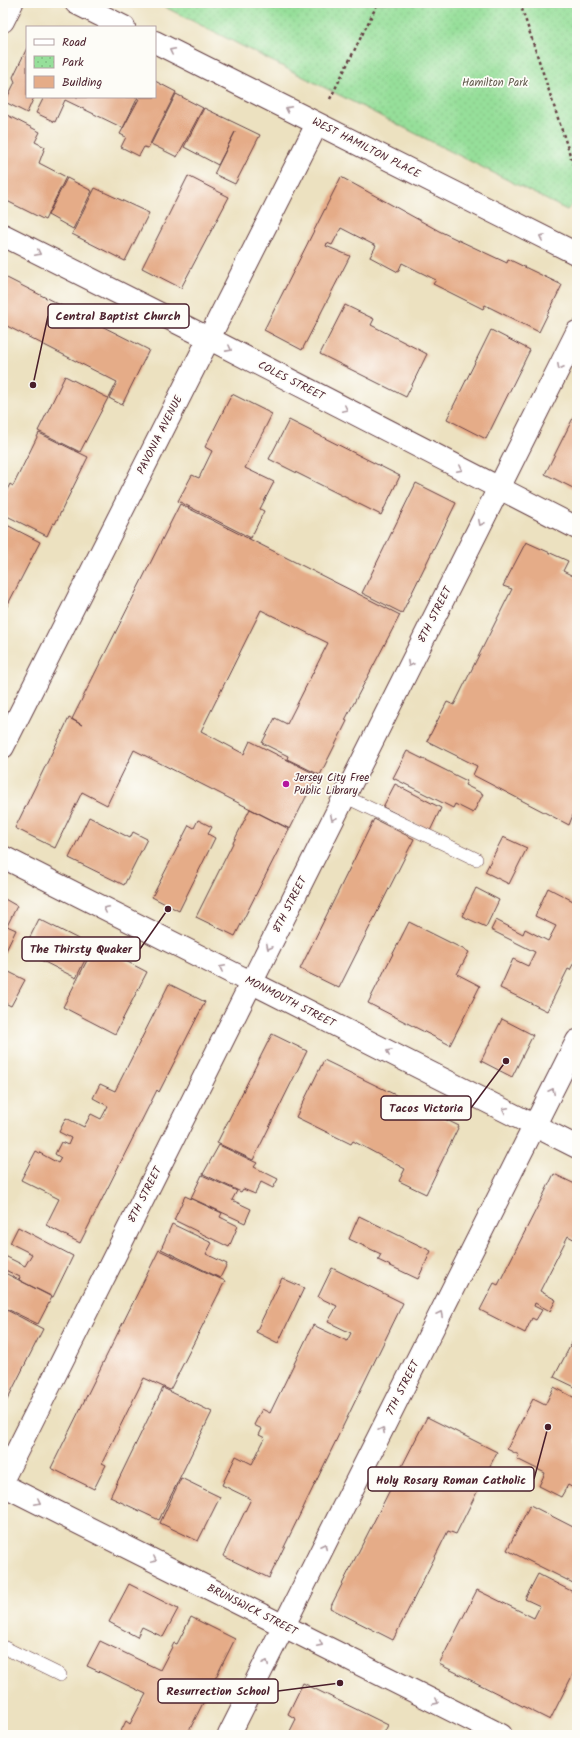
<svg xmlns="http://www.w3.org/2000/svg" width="580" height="1738" font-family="Kalam,sans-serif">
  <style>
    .park { fill: url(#park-dots); stroke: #707f62 }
    .building { fill: #e5ac88 }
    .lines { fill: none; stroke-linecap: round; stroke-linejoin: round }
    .service-casing { stroke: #623c41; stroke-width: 14 }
    .minor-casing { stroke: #623c41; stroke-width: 24 }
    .tertiary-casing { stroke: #623c41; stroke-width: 24 }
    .path { stroke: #623c41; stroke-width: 2.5; stroke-dasharray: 3 3; stroke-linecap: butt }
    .service { stroke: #fff; stroke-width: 13 }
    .minor { stroke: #fff; stroke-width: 22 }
    .tertiary { stroke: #fff; stroke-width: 22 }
    .oneway { stroke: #ae9aa0 }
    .poi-dot { fill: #b5179e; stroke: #fdfcf7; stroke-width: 1.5 }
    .labels { text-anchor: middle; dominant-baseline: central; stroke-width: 3.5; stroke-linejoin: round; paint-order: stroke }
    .park-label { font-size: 11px; fill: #61594c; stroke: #fdfcf7 }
    .street-label { font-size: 11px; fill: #4a1f2b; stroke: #fdfcf7 }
    .poi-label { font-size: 11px; fill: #4a1f2b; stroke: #fdfcf7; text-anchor: start }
    .leader { fill: none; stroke: #4a1f2b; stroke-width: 1.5 }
    .callout-dot { fill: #4a1f2b; stroke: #fdfcf7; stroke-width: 1.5 }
    .callout { fill: #fdfcf7; stroke: #4a1f2b; stroke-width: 1.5 }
    .callout-label { font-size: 12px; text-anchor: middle; font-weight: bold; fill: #4a1f2b }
  </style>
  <defs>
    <pattern id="park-dots" width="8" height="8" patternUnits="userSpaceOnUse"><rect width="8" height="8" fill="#96df9a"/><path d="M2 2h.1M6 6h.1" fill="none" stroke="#83bf85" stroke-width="1.8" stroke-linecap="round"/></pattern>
  </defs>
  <rect width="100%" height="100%" fill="#fdfcf7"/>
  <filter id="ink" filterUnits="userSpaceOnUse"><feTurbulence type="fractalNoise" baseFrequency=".025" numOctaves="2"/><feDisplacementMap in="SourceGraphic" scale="8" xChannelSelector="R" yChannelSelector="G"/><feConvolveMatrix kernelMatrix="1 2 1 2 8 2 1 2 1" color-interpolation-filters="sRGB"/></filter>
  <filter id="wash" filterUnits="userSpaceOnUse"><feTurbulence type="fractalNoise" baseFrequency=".012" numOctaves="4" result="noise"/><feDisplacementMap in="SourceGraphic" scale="16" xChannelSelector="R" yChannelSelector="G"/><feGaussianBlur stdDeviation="0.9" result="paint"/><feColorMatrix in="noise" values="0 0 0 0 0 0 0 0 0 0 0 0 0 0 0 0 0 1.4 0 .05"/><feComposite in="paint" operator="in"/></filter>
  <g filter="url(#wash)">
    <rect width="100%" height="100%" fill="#ece1c0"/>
    <!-- park -->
    <path class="park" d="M157,3H577V200L567,210Z"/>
    <g id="blocks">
      <!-- building -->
      <path class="building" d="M27,48V97H34L27,113L5,102L15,82L13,77Z
        M155,81L176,92L148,148L144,147L139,156L121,147L126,137L120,134L140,97H155Z
        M176,94L203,108L177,157L151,144Z
        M44,97H138L123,128L65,100L55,122L36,113Z
        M204,108L260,135L235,184L214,174L235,132L218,165L184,147Z
        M3,113L40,132L35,142L45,147L39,163L66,177L45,220L3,199Z
        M188,176L229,197L181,288L142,268Z
        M341,177L439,231L507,263L508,259L562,285L539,332L485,305L483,309L433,284L436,280L402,263L398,272L370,257L376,246L341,228L332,245L327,243L326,246L350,256L302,350L264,330Z
        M67,178L92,191L73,229L48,215Z
        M95,188L149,213L125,261L72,234Z
        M3,276L149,350L122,405L109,398L117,382L3,324Z
        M345,305L374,319L371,325L427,354L406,397L320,354Z
        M491,330L530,350L486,439L447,419Z
        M65,376L108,398L80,452L38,431Z
        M232,394L272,414L245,468L274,482L260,509L264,511L251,538L178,501L192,475L199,478L212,451L205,447Z
        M574,416L577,417V490L545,474Z
        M289,420L400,476L381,515L269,459Z
        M39,433L88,457L55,524L53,523L47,536L3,514V498L10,484L13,486Z
        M416,483L456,503L402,613L362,593Z
        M180,504L400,615L345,720L347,721L320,775L287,759L288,756L262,743L275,718L287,724L328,643L261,610L201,731L244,754L250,741L317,775L290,829L134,750L107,805L82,792L55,848L15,828L69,718L82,725L72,719Z
        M3,523L40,542L6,608L3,607Z
        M526,542L568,561L563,571L577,578V817L573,815L569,825L473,775L477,766L427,741L447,702L454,705L512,589L503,586Z
        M407,751L467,781L465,785L483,794L473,813L455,804L453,808L393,778Z
        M395,784L441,808L430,831L383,807Z
        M250,809L289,829L235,936L196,917Z
        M89,817L130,838L133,832L147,839L124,885L69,858Z
        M374,819L414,839L339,988L300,969Z
        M198,820L212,827L208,834L215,838L179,911L152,897L189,825L194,828Z
        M503,837L527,848L509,884L485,872Z
        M476,888L499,900L486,927L462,916Z
        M548,888L577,903V957L570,970L568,969L547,1011L500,988L513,959L528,966L535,952L491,930L496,920L523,934L525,929L548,941L556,926L535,916Z
        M3,898L17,906L7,926L16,930L3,957Z
        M39,919L92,946L76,978L23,951Z
        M409,922L469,952L457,974L480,986L450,1045L368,1003Z
        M95,945L147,972L115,1034L63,1007Z
        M3,969L25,980L11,1006L3,1002Z
        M169,984L205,1002L159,1092L157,1090L80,1243L46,1225L59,1199L21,1180L36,1151L58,1163L61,1158L55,1154L61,1142L68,1145L71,1138L59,1132L66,1118L84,1127L91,1114L101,1119L108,1106L93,1098L100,1084L115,1091Z
        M502,1019L533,1035L512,1077L481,1061Z
        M272,1034L307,1051L253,1160L217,1143Z
        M324,1060L459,1126L426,1194L399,1181L405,1169L353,1141L351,1144L296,1117Z
        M219,1145L257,1163L254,1167L278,1179L273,1188L261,1182L255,1194L243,1189L241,1192L203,1174Z
        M554,1174L577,1185V1241L568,1236L540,1291L556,1300L550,1311L535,1303L534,1306L542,1310L536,1320L532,1318L525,1333L480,1310L494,1283L498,1285Z
        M202,1175L237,1191L232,1200L251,1209L245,1223L191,1198Z
        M185,1196L222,1213L220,1217L238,1226L229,1247L174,1220Z
        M359,1216L431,1251L418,1279L378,1260L381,1254L349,1239Z
        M172,1224L212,1243L206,1254L227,1264L220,1278L161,1249Z
        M18,1227L73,1256L53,1297L19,1280L20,1277L3,1269V1255L25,1266L32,1254L10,1243Z
        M159,1250L225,1281L170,1390L144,1378L102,1463L106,1465L94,1489L51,1468Z
        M332,1268L403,1303L269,1578L223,1556L251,1499L222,1485L236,1456L252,1464L265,1438L259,1435L262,1429L254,1425L262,1409L270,1413L313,1325L347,1341L351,1333L328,1322L337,1306L318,1297Z
        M3,1272L52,1297L38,1324L3,1307Z
        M282,1278L304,1288L278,1343L256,1332Z
        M3,1308L43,1329L3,1408Z
        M575,1337L577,1338V1388L554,1377Z
        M554,1387L577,1399V1490L568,1485L561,1497L539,1486L545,1473L517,1459L519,1455L507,1449L533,1399L545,1405Z
        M163,1388L212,1412L159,1520L110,1497Z
        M427,1417L497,1452L456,1534L448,1531L393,1640L330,1608Z
        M181,1478L220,1497L198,1541L160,1523Z
        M530,1505L577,1529V1585L507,1550Z
        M538,1574L577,1594V1666L550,1720L439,1664L477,1590L534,1618L540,1606L525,1599Z
        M129,1584L178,1609L163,1637L142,1627L137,1637L109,1622Z
        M191,1617L235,1639L187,1735H119L126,1721L130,1724L146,1694L87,1666L100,1641L160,1670L174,1643L177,1644Z
        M303,1683L388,1725L383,1735H288L296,1719L288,1714Z"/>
    </g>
  </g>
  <g filter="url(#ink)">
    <use href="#blocks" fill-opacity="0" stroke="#623c41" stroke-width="1"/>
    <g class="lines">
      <!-- service casing -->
      <g class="service-casing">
        <path id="service" d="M344,796L476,859
          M3,1647L60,1675"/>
      </g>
      <!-- minor casing -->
      <g class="minor-casing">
        <path id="minor" d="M76,3L124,27
          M3,21L12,3
          M155,42L577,254
          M3,235L208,338L577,528
          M3,747L317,124
          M3,857L577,1147
          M3,1485L501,1735
          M229,1735L577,1041"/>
      </g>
      <!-- tertiary casing -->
      <g class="tertiary-casing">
        <path id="tertiary" d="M3,1479L577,332"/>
      </g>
      <!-- path -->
      <path class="path" d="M520,3L577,176
        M330,99L378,3"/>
      <!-- service -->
      <use href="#service" class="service"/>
      <!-- minor -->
      <use href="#minor" class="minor"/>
      <!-- tertiary -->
      <use href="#tertiary" class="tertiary"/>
    </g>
    <!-- one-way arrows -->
    <defs><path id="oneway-chevron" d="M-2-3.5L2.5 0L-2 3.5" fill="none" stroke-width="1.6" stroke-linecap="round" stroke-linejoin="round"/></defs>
    <g class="oneway">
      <use href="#oneway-chevron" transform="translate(172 51) rotate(-153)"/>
      <use href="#oneway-chevron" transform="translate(288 109) rotate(-153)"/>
      <use href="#oneway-chevron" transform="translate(542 237) rotate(-153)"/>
      <use href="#oneway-chevron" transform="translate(38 253) rotate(26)"/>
      <use href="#oneway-chevron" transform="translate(229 349) rotate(28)"/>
      <use href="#oneway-chevron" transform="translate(560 367) rotate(117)"/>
      <use href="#oneway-chevron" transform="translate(345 409) rotate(27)"/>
      <use href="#oneway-chevron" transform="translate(460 469) rotate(27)"/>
      <use href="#oneway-chevron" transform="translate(481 523) rotate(117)"/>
      <use href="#oneway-chevron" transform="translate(410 664) rotate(117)"/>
      <use href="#oneway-chevron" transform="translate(333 818) rotate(117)"/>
      <use href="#oneway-chevron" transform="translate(106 909) rotate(-153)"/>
      <use href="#oneway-chevron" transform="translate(269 947) rotate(117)"/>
      <use href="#oneway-chevron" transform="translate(222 968) rotate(-153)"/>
      <use href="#oneway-chevron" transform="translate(389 1052) rotate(-153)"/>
      <use href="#oneway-chevron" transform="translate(552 1091) rotate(-64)"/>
      <use href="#oneway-chevron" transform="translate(505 1110) rotate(-153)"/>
      <use href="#oneway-chevron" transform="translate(440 1314) rotate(-63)"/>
      <use href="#oneway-chevron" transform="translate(382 1430) rotate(-63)"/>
      <use href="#oneway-chevron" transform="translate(38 1502) rotate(27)"/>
      <use href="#oneway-chevron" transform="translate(324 1546) rotate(-63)"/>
      <use href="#oneway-chevron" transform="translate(154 1560) rotate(27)"/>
      <use href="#oneway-chevron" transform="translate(320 1644) rotate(27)"/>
      <use href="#oneway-chevron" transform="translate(266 1663) rotate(-63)"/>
      <use href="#oneway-chevron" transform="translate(436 1702) rotate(27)"/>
    </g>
  </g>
  <!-- markers -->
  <circle class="poi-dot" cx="286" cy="784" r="4"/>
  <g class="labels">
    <!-- park labels -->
    <g class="park-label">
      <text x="495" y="83">Hamilton Park</text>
    </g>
    <!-- street labels -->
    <g class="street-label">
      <text transform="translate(366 148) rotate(27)">WEST HAMILTON PLACE</text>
      <text transform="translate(291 381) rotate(27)">COLES STREET</text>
      <text transform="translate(160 435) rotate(-63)">PAVONIA AVENUE</text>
      <text transform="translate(435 615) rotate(-63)">8TH STREET</text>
      <text transform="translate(290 905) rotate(-63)">8TH STREET</text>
      <text transform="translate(290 1002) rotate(27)">MONMOUTH STREET</text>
      <text transform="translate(145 1195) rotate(-63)">8TH STREET</text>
      <text transform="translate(403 1388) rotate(-63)">7TH STREET</text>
      <text transform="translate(252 1610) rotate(27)">BRUNSWICK STREET</text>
    </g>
    <!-- poi labels -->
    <g class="poi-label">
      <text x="294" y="778">Jersey City Free<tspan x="294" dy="13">Public Library</tspan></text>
    </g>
  </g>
  <!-- callouts -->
  <path class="leader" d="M33 385L48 316M168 909L140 949M506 1061L471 1108M548 1427L534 1479M340 1683L278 1691"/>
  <g class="callout-dot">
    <circle cx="33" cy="385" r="4"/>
    <circle cx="168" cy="909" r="4"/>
    <circle cx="506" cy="1061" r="4"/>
    <circle cx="548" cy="1427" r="4"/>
    <circle cx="340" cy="1683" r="4"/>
  </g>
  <g class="callout">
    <rect x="48" y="304" width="141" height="24" rx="4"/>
    <rect x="22" y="937" width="118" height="24" rx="4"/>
    <rect x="381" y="1096" width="90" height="24" rx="4"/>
    <rect x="368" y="1467" width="166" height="24" rx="4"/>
    <rect x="158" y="1679" width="120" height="24" rx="4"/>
  </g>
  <g class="callout-label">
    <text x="118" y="320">Central Baptist Church</text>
    <text x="81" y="953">The Thirsty Quaker</text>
    <text x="426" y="1112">Tacos Victoria</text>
    <text x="451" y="1484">Holy Rosary Roman Catholic</text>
    <text x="218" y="1695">Resurrection School</text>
  </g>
  <!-- margin -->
  <rect width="580" height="1738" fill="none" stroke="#fdfcf7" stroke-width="16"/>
  <!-- legend -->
  <rect x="26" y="26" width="130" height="72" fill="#fdfcf7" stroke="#b5a4a5"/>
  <rect x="34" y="39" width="20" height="6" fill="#ffffff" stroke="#b5a4a5"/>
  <text x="62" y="46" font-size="12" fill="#4a1f2b">Road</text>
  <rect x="34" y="56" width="20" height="12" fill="url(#park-dots)" stroke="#b5a4a5"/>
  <text x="62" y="66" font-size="12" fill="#4a1f2b">Park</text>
  <rect x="34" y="76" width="20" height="12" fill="#e5ac88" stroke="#b5a4a5"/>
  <text x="62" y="86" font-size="12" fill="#4a1f2b">Building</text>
</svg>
